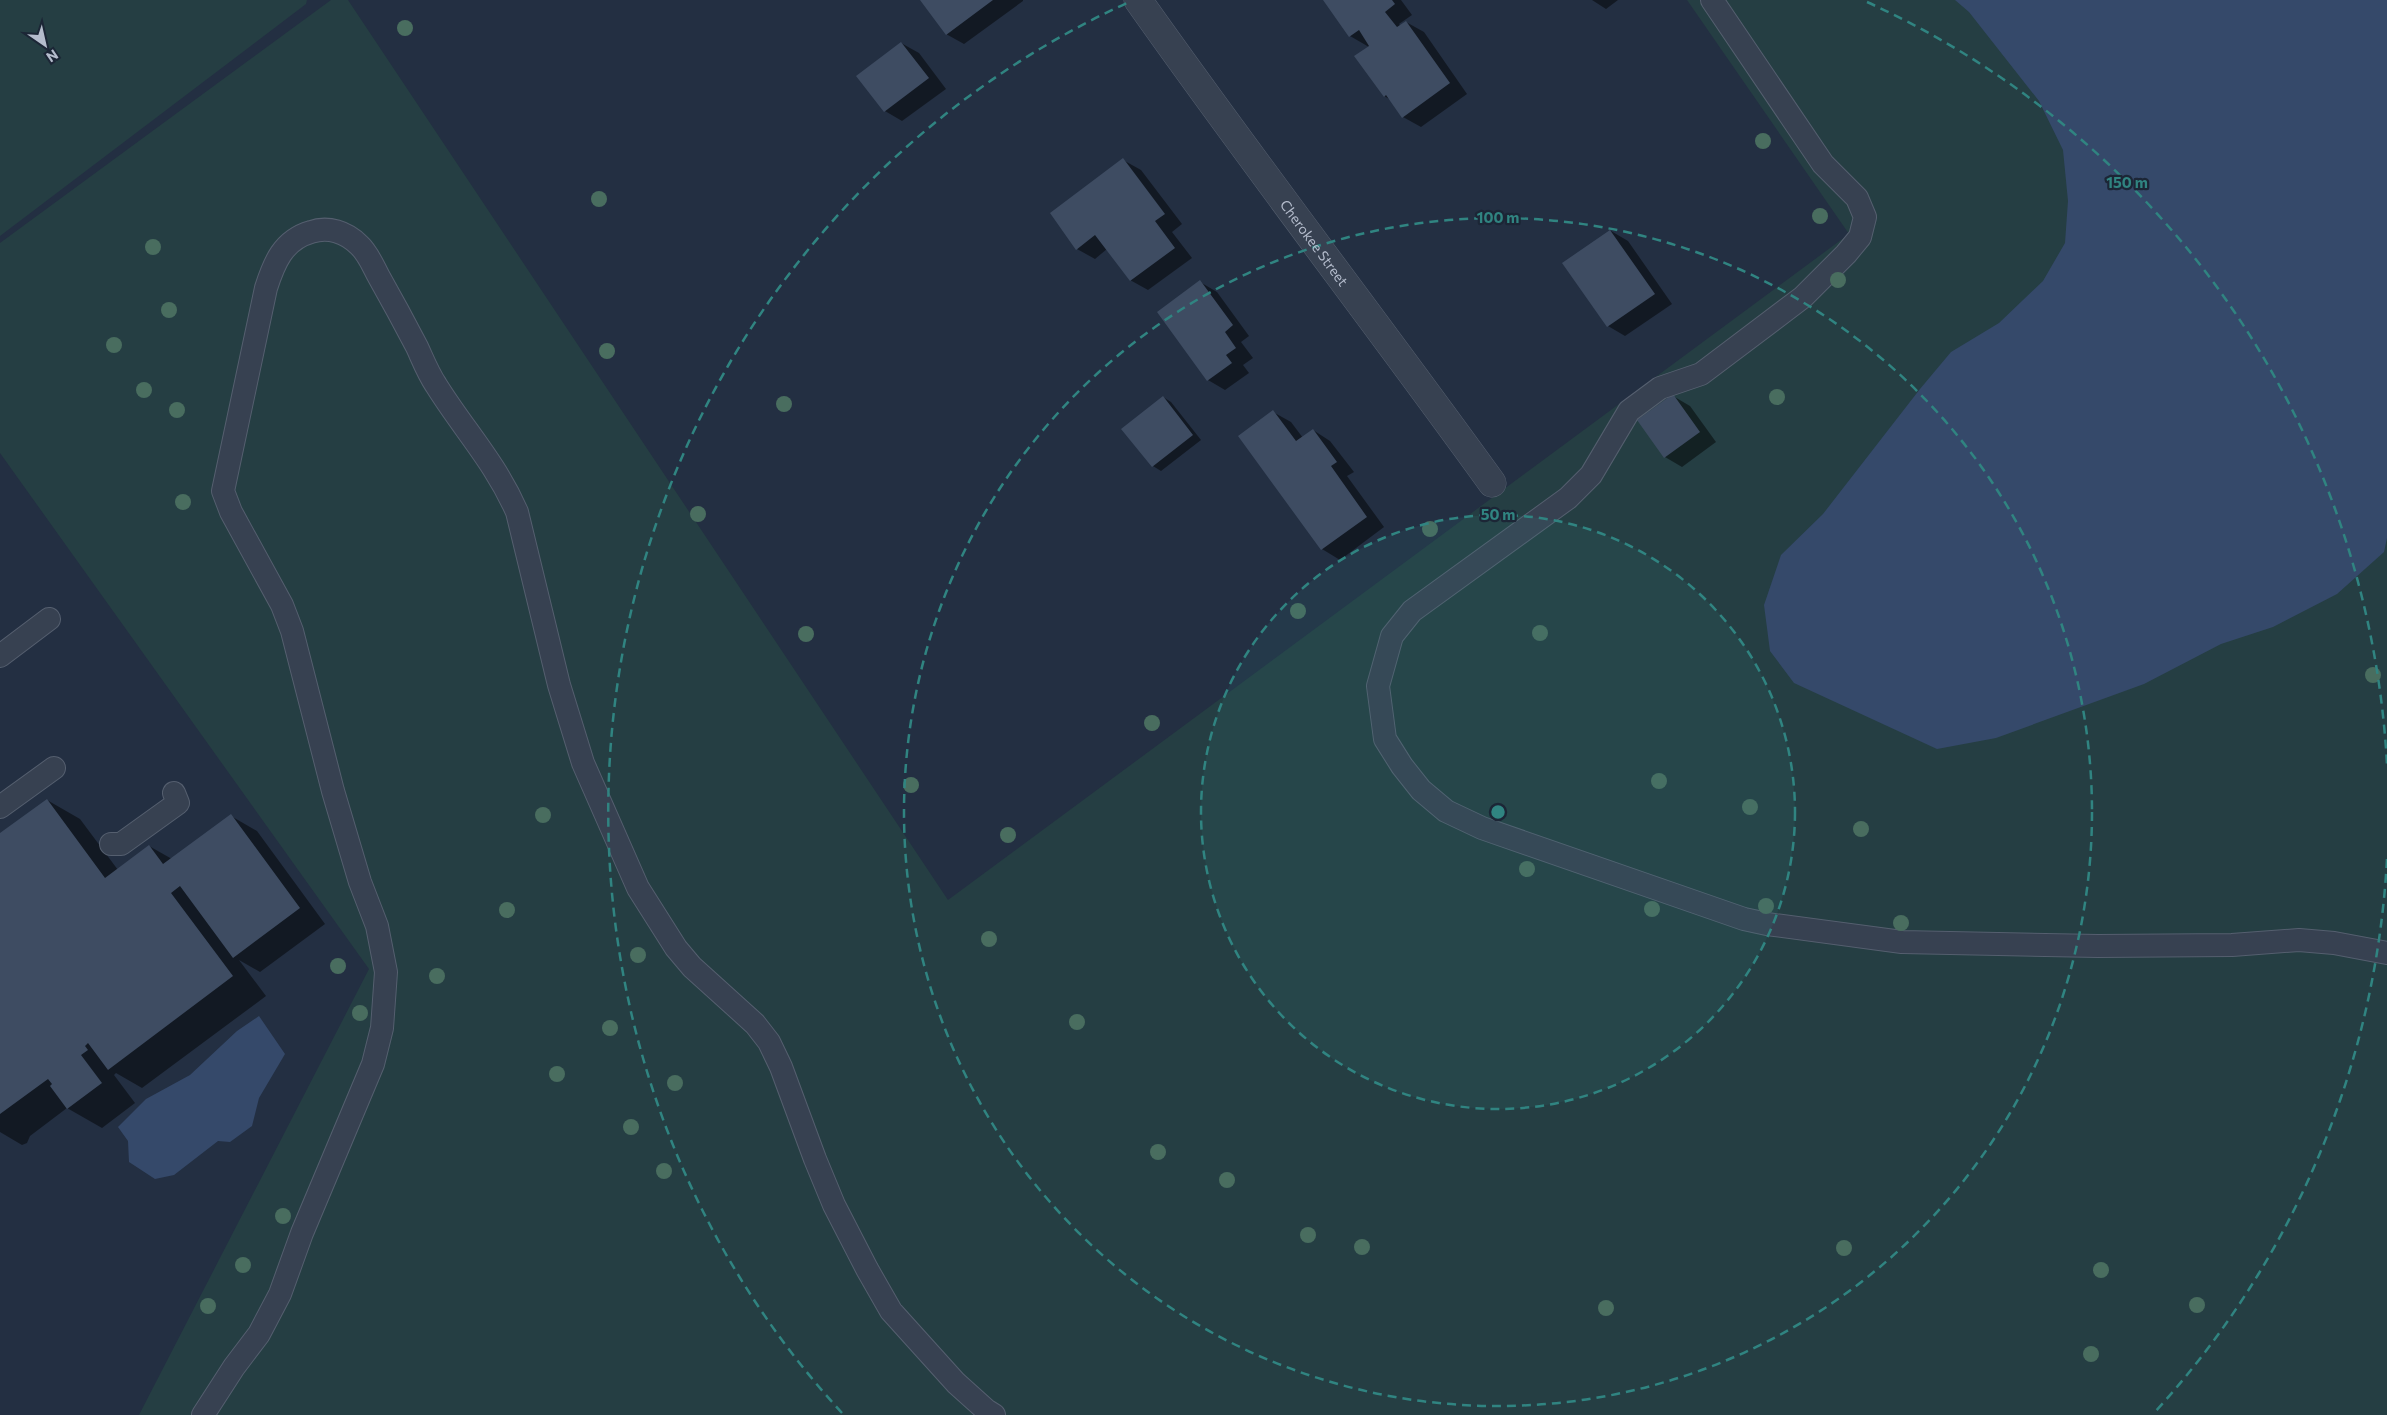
<svg xmlns="http://www.w3.org/2000/svg" width="2387" height="1415" font-family="Commissioner,sans-serif">
  <style>
    .green { fill: #253e43 }
    .water { fill: #35496a }
    .shadow { fill: #0007 }
    .building { fill: #3e4c62 }
    .lines { fill: none; stroke-linecap: round; stroke-linejoin: round }
    .lane-casing { stroke: #555f6f; stroke-width: 24 }
    .street-casing { stroke: #555f6f; stroke-width: 29 }
    .lane { stroke: #374151; stroke-width: 22 }
    .street { stroke: #374151; stroke-width: 28 }
    .tree { fill: #496d5f }
    .ring { fill: none; stroke: #308481; stroke-width: 2.5; stroke-dasharray: 9 6 }
    .labels { text-anchor: middle; dominant-baseline: central; stroke-width: 4.5; stroke-linejoin: round; paint-order: stroke }
    .street-label { font-size: 14px; fill: #b4bccc; stroke: #1c2636 }
    .centre { fill: #308481; stroke: #1c2636; stroke-width: 2.5 }
    .ring-label { font-size: 15px; text-anchor: middle; font-weight: bold; fill: #308481; stroke: #1c2636; stroke-width: 4.5; stroke-linejoin: round; paint-order: stroke }
  </style>
  <rect width="100%" height="100%" fill="#232f42"/>
  <!-- green -->
  <path class="green" d="M0,0H307L306,4L0,236Z
    M331,0H348L948,900L1849,234L1687,0H2387V1415H139L369,969L0,453V243Z"/>
  <!-- water -->
  <path class="water" d="M1955,0H2387V538L2384,552L2337,594L2273,627L2221,644L2144,684L1996,738L1937,749L1794,683L1770,651L1764,605L1781,555L1823,514L1920,389L1951,352L1999,323L2043,281L2065,243L2068,201L2063,150L2039,101L1969,12Z
    M259,1016L285,1054L259,1098L252,1126L230,1142L218,1141L174,1175L155,1179L129,1162L128,1141L118,1127L146,1099L190,1075L237,1031Z"/>
  <!-- shadow -->
  <path class="shadow" d="M922,0H1023V1L964,44L946,34Z
    M1324,0H1401L1412,15L1399,24L1401,26L1406,22L1424,32L1467,94L1421,127L1403,117L1391,100L1384,96L1369,47L1350,36Z
    M1592,0H1618L1606,9Z
    M901,43L919,53L946,89L902,121L885,111Z
    M1123,160L1141,170L1182,224L1172,232L1192,258L1148,290L1130,280L1107,249L1095,259L1077,249Z
    M1611,231L1628,241L1672,304L1625,336L1608,326Z
    M1200,282L1217,292L1249,336L1241,342L1253,358L1243,365L1249,373L1225,390L1208,380Z
    M1673,396L1690,406L1716,442L1682,467L1665,457Z
    M1163,397L1171,402L1201,440L1161,471L1153,466Z
    M1273,412L1291,422L1303,438L1313,430L1330,441L1354,472L1347,476L1384,527L1340,560L1322,549L1240,436Z
    M47,800L80,819L118,870L149,846L172,859L231,816L257,831L325,924L260,972L239,960L266,996L142,1088L116,1073L114,1075L135,1103L102,1128L67,1108L30,1136L27,1143L22,1145L0,1132V835Z"/>
  <!-- building -->
  <path class="building" d="M920,0H993L946,35Z
    M1323,0H1392L1395,4L1385,12L1397,27L1406,21L1450,83L1402,118L1386,95L1384,97L1354,56L1369,46L1359,30L1349,37Z
    M901,42L929,78L884,112L856,76Z
    M1123,158L1165,214L1155,221L1175,248L1130,281L1095,235L1076,250L1050,213Z
    M1610,230L1655,294L1607,327L1562,263Z
    M1200,280L1233,325L1225,332L1236,348L1226,355L1232,363L1207,381L1157,312Z
    M1673,394L1700,432L1664,458L1637,420Z
    M1163,396L1193,435L1152,467L1121,429Z
    M1273,410L1296,441L1313,429L1337,462L1331,466L1367,517L1321,550L1238,436Z
    M47,799L105,878L149,845L163,864L231,814L300,908L233,958L180,886L171,893L233,976L108,1070L88,1043L85,1046L88,1050L81,1055L102,1083L67,1109L50,1086L52,1084L48,1079L0,1114V833Z"/>
  <g class="lines">
    <!-- lane casing -->
    <g class="lane-casing">
      <path id="lane" d="M1712,0L1823,164L1857,198L1865,217L1860,237L1846,254L1803,297L1701,374L1660,388L1629,411L1591,475L1568,498L1412,611L1392,636L1378,686L1385,739L1402,766L1421,790L1446,811L1482,828L1744,919L1767,924L1902,942L2098,946L2232,945L2299,940L2334,943L2387,953
        M0,656L49,619
        M0,807L54,768
        M111,844H121L178,803L174,793
        M203,1415L234,1367L259,1334L280,1294L302,1233L373,1064L382,1028L386,972L377,926L360,882L333,791L292,631L282,605L231,512L223,491L266,288C274,263 283,240 311,232C328,226 346,232 359,245C368,253 373,266 379,277C392,300 405,324 417,347C423,360 428,373 436,385C464,430 495,462 517,512L559,685L583,763L638,888L676,948L692,967L755,1024L769,1042L781,1067L815,1159L834,1205L867,1269L891,1311L956,1383L986,1410L994,1415"/>
    </g>
    <!-- street casing -->
    <g class="street-casing">
      <g id="street">
        <path id="s1" d="M1138,0C1253,163 1375,321 1492,483"/>
      </g>
    </g>
    <!-- lane -->
    <use href="#lane" class="lane"/>
    <!-- street -->
    <use href="#street" class="street"/>
  </g>
  <!-- trees -->
  <g class="tree">
    <circle cx="405" cy="28" r="8"/>
    <circle cx="1763" cy="141" r="8"/>
    <circle cx="599" cy="199" r="8"/>
    <circle cx="1820" cy="216" r="8"/>
    <circle cx="153" cy="247" r="8"/>
    <circle cx="1838" cy="280" r="8"/>
    <circle cx="169" cy="310" r="8"/>
    <circle cx="114" cy="345" r="8"/>
    <circle cx="607" cy="351" r="8"/>
    <circle cx="144" cy="390" r="8"/>
    <circle cx="1777" cy="397" r="8"/>
    <circle cx="784" cy="404" r="8"/>
    <circle cx="177" cy="410" r="8"/>
    <circle cx="183" cy="502" r="8"/>
    <circle cx="698" cy="514" r="8"/>
    <circle cx="1430" cy="529" r="8"/>
    <circle cx="1298" cy="611" r="8"/>
    <circle cx="1540" cy="633" r="8"/>
    <circle cx="806" cy="634" r="8"/>
    <circle cx="2373" cy="675" r="8"/>
    <circle cx="1152" cy="723" r="8"/>
    <circle cx="1659" cy="781" r="8"/>
    <circle cx="911" cy="785" r="8"/>
    <circle cx="1750" cy="807" r="8"/>
    <circle cx="543" cy="815" r="8"/>
    <circle cx="1861" cy="829" r="8"/>
    <circle cx="1008" cy="835" r="8"/>
    <circle cx="1527" cy="869" r="8"/>
    <circle cx="1766" cy="906" r="8"/>
    <circle cx="1652" cy="909" r="8"/>
    <circle cx="507" cy="910" r="8"/>
    <circle cx="1901" cy="923" r="8"/>
    <circle cx="989" cy="939" r="8"/>
    <circle cx="638" cy="955" r="8"/>
    <circle cx="338" cy="966" r="8"/>
    <circle cx="437" cy="976" r="8"/>
    <circle cx="360" cy="1013" r="8"/>
    <circle cx="1077" cy="1022" r="8"/>
    <circle cx="610" cy="1028" r="8"/>
    <circle cx="557" cy="1074" r="8"/>
    <circle cx="675" cy="1083" r="8"/>
    <circle cx="631" cy="1127" r="8"/>
    <circle cx="1158" cy="1152" r="8"/>
    <circle cx="664" cy="1171" r="8"/>
    <circle cx="1227" cy="1180" r="8"/>
    <circle cx="283" cy="1216" r="8"/>
    <circle cx="1308" cy="1235" r="8"/>
    <circle cx="1362" cy="1247" r="8"/>
    <circle cx="1844" cy="1248" r="8"/>
    <circle cx="243" cy="1265" r="8"/>
    <circle cx="2101" cy="1270" r="8"/>
    <circle cx="2197" cy="1305" r="8"/>
    <circle cx="208" cy="1306" r="8"/>
    <circle cx="1606" cy="1308" r="8"/>
    <circle cx="2091" cy="1354" r="8"/>
  </g>
  <!-- distance rings -->
  <circle cx="1498" cy="812" r="297" fill="#308481" fill-opacity=".12"/>
  <g class="ring">
    <circle cx="1498" cy="812" r="297"/>
    <circle cx="1498" cy="812" r="594"/>
    <path d="M2387 859A890 890 0 0 1 2154 1413M842 1413A890 890 0 0 1 1129 2M1867 2A890 890 0 0 1 2387 765"/>
  </g>
  <g class="labels">
    <!-- street labels -->
    <g class="street-label">
      <text stroke="none"><textPath href="#s1" startOffset="300">Cherokee Street</textPath></text>
    </g>
  </g>
  <circle cx="1498" cy="812" r="8" class="centre"/>
  <g class="ring-label">
    <text x="2127" y="188">150 m</text>
    <text x="1498" y="223">100 m</text>
    <text x="1498" y="520">50 m</text>
  </g>
  <!-- north arrow -->
  <g transform="translate(45 45) rotate(146)" stroke="#1c2636" stroke-width="4" paint-order="stroke">
  <path d="M0-4L9 19L0 12L-9 19Z" fill="#b4bccc"/>
  <text y="-8" font-size="14" font-weight="bold" text-anchor="middle" fill="#b4bccc">N</text>
  </g>
</svg>
